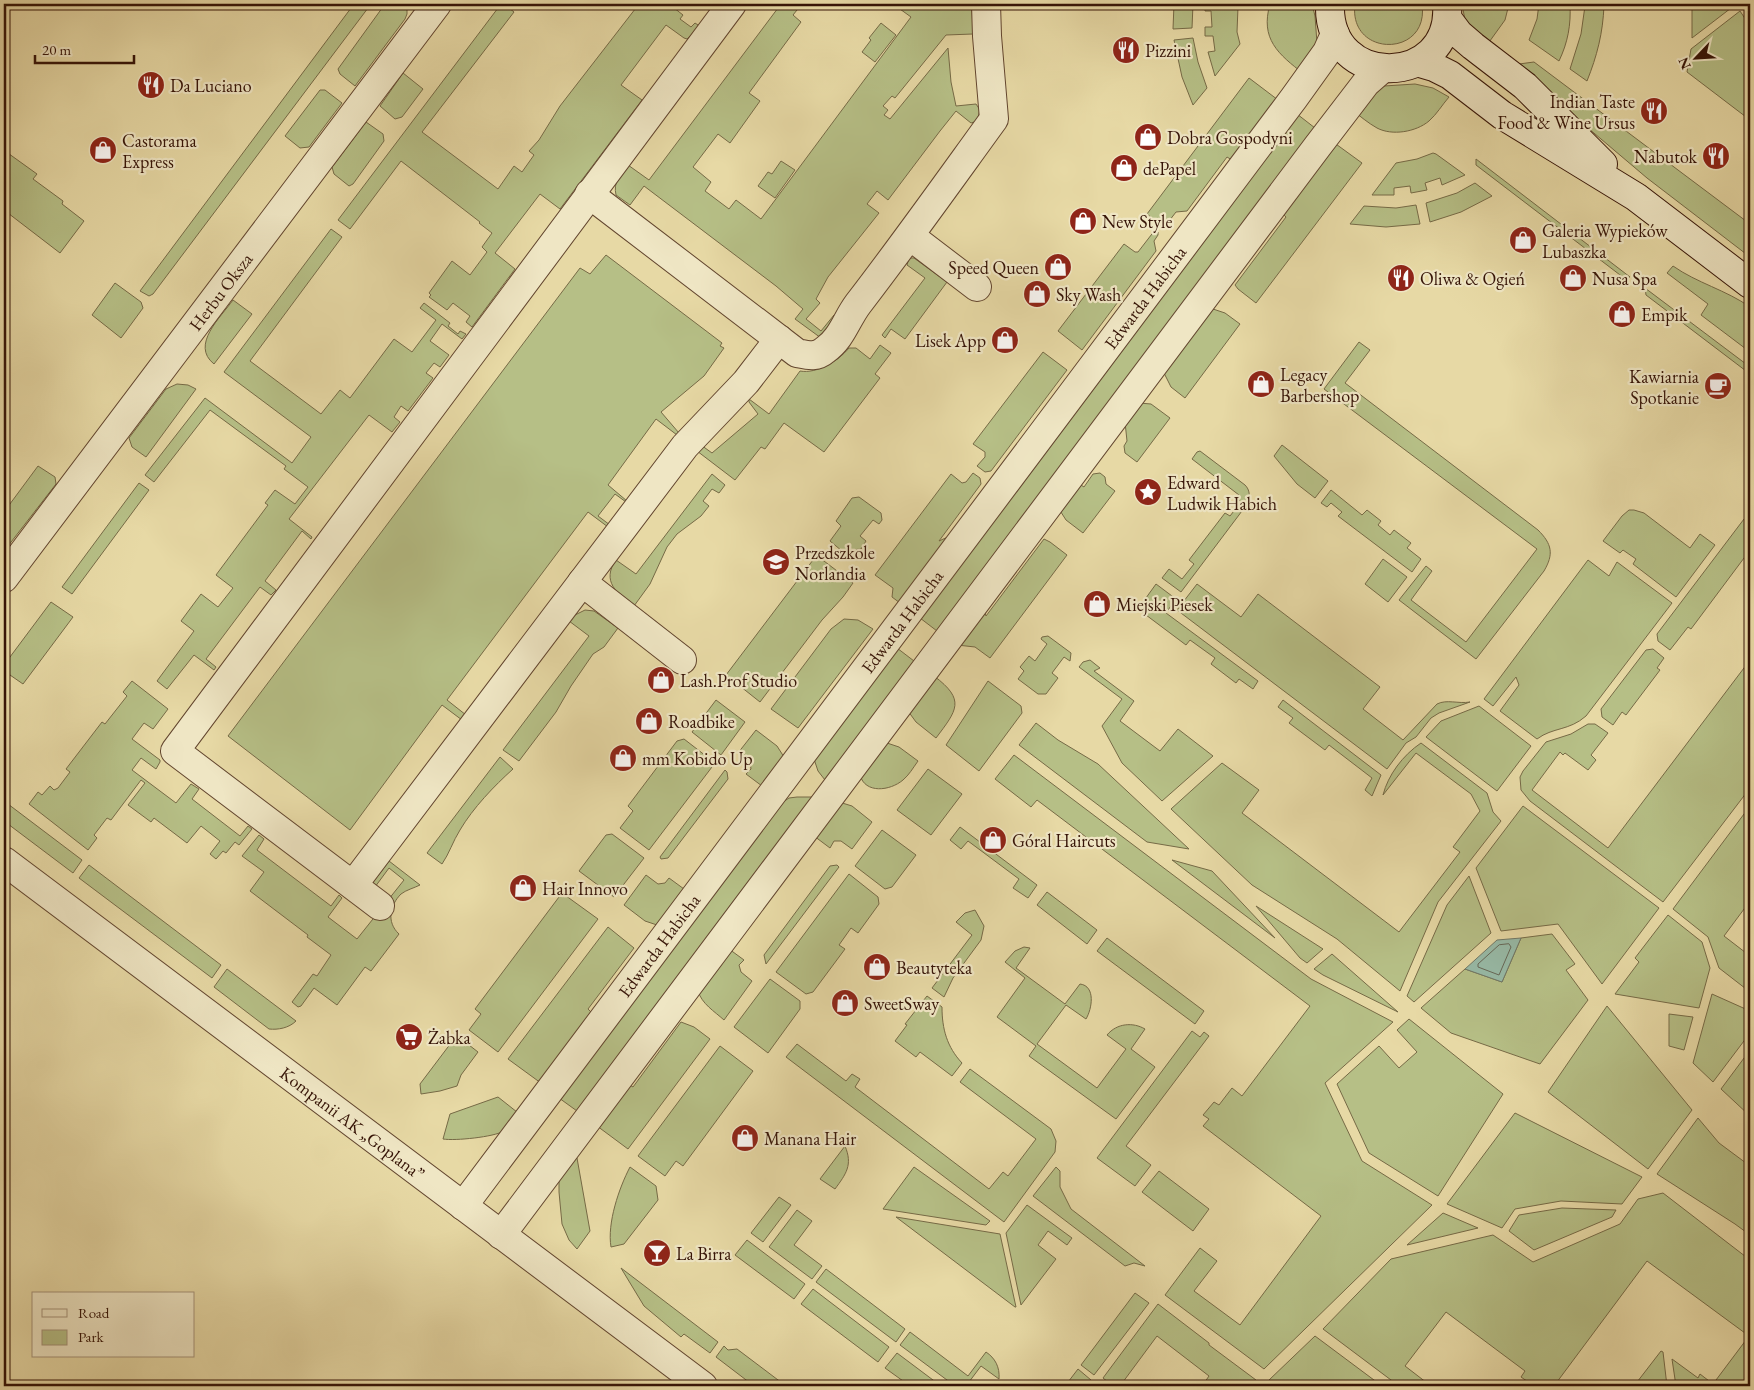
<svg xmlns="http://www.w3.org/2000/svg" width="1754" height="1390" font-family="'EB Garamond',serif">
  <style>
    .green { fill: #b6bf86; stroke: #766a46 }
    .water { fill: #97baa7; stroke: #707867 }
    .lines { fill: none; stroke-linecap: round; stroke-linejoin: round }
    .shore { stroke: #666757; stroke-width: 1 }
    .street-casing { stroke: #62452e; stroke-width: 30 }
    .secondary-casing { stroke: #361407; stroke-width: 30 }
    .street { stroke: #efe6c4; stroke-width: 28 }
    .secondary { stroke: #efe6c4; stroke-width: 28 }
    .labels { text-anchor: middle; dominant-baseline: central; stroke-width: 4.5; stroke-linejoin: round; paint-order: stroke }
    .poi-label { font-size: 18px; fill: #361407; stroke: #efe6c4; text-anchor: start }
    .street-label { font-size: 18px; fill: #361407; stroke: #efe6c4 }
  </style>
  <rect width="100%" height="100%" fill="#e7d9a5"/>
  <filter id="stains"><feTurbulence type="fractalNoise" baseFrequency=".004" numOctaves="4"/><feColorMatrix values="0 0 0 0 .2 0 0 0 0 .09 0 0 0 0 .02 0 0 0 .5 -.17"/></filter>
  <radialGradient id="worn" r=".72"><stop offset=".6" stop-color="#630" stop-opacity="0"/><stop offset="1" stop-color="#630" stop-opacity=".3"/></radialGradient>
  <!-- green -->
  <path class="green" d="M354,4H371L153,294L149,296L140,291Z
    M385,4H407V14L405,19L355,86L340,74L338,69Z
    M501,4H504L514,12L422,132L498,189L514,166L522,172L534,155L529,151L539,140L560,106L639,4H669L683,15L680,19L691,27L695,23L698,25V28L687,39L684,38L666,25L621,85L642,100L560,209L540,194L495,253L515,269L472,327L466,322L470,316L453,303L447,310L429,297L431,295L429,293L452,261L470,275L487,252L482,247L492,233L479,223L480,222L401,161L350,229L338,220Z
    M781,4L801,5L793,15L801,22L749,93L760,101L730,143L718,134L693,167L711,182L705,191L729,209L736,200L761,219L911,17L893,4H972L973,34L946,35L895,98L892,96L883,106L888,110L884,115L890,119L948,48L951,82L956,106L976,104L980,110L977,121L971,123L956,111L940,131L888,200L877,191L867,204L879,213L828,277L816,299L820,303L806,319L821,331L834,315L833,322L821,338L795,319L803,309L776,286L644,186L630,205L616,195C613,182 620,175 628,165L649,180Z
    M1174,4H1193L1192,28L1173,29Z
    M1205,4H1234L1238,7L1237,32L1240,44L1215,76L1208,52L1215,51L1213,36H1205V27H1212L1211,11H1205Z
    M1270,4H1312L1315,16L1317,43L1304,74C1278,54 1260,39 1270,4Z
    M1355,4H1422C1430,58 1348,58 1355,4Z
    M1462,4H1509L1505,20L1487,45L1465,20Z
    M1539,4H1570C1571,25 1568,42 1559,61L1529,40L1537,19Z
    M1692,4H1734L1735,5L1692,38Z
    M1604,5C1603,33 1597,56 1587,81L1570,69L1581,34L1585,6Z
    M1740,11L1750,26V120L1687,72L1691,49Z
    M881,23L896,35L875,62L862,52L871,40L869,38Z
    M1193,38L1198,62L1207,88L1193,105L1182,77L1174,40Z
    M1534,62L1750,224V257L1647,178L1516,67L1519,64Z
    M403,73L423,89L402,117L395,119L380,106Z
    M1249,78L1282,103L1232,160L1227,157L1187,211L1176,212L1166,225L1163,227L1147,214Z
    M1415,84L1433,88L1449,97C1442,105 1437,114 1429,121C1416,132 1392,136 1377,128C1368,123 1360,116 1352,110L1384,86Z
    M320,90H325L342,103L309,147L300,148L285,136Z
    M1297,114L1315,128L937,631L920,618Z
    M366,122L383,134L384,141L353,184L349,186L334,174L332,167Z
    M1329,139L1362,163L1256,303L1238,289L1235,285L1286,217L1282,213Z
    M5,151L37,174L33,179L63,201L62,204L84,221L60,253L4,210Z
    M1433,153L1436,154L1465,175L1442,185L1440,178L1425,183L1427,190L1411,193L1410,186L1394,188V195H1372L1396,163L1417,159Z
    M1476,159L1630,277L1624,278L1476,165Z
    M781,161L795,170L775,198L758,186L768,172L772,174Z
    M1475,183L1492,196L1461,212L1430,222L1426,203L1457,193Z
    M1416,205L1420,224L1386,227L1350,224L1364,206L1396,208Z
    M331,229L342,237L250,361L321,414L340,390L350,398L394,339L412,352L436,320L420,308L424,303L450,323L448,326L458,334L460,331L466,334L462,339L442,324L430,341L449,355L440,367L434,363L426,373L433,378L408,411L401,406L394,417L400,422L392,432L369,415L289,519L312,537L311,539L302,531L265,581L276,590L271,595L260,587L206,659L216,667L214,670L194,655L167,689L157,681L194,631L181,621L201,594L218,607L233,588L216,575L268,505L265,503L275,490L295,504L308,487L284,469L286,466L210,410L154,482L145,475L205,398L292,463L311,437L224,372Z
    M1155,230L1158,232V235L1154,241L1156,251L1082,350L1058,331L1124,244L1135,252H1138Z
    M606,255L722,343L720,346L724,348L704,376L661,412L679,433L677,435L656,419L608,485L627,501L626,502L615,494L598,516L610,525L608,527L588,512L447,700L466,715L462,720L442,705L350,830L228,736L580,268L590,274Z
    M909,258H914L947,282L905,339L891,329L885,338L882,335L925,278L907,265Z
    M1673,266C1697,283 1726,290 1750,307V352L1701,315L1708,304L1667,273Z
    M115,283L141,302L143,308L121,338L92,315Z
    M1645,288L1750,367V374L1646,295Z
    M233,300L252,314L214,364C190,345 221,317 233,300Z
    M1210,308L1225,313L1240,324L1185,398L1171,387L1163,371Z
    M1359,342L1370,350L1345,383L1538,530C1552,544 1554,554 1544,571L1476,659L1399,600L1426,566L1432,571L1411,600L1466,642L1537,549L1324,389Z
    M880,345L891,353L875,374L880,378L824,452L784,423L765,449L761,447L735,480L697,451L701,445L712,453L758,414L749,402V399L769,414L800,371C817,374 838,361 849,348H856L870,359Z
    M1043,352L1067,370L991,471L985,472L977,466L985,457V452L973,444Z
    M177,384L188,385L196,389L146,457L132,447L129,438L166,389Z
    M1139,403L1151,404L1170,418L1137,462L1125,453L1124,446L1127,441L1125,422Z
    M1282,445L1328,481L1315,498L1297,484L1274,456Z
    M1200,451L1245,485C1250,490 1250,496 1248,503L1181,592L1162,578L1169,569L1182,579L1194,564L1189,560L1225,513L1230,516L1241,502L1237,498L1239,495L1192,459L1197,452Z
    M38,466L55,477L56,484L8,546L4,549V512Z
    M973,473L980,478L981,484L939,541L950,536L900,603L892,597L893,588L875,575L951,474L962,483L966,482Z
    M1100,473L1105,477L1106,484L1115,491L1083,533L1066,520L1059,509L1078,483L1084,487L1093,474Z
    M712,474L725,485L719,493L712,489L703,501L709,506L701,516L677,534L667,547L650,584L634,606C617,594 601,581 616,560L636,574Z
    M139,483L149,490L72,594L62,587Z
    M1331,490L1362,515L1367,510L1381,521L1378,525L1390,535L1394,530L1411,543L1407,548L1421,559L1412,572L1338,516L1342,512L1331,503L1327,507L1321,503Z
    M859,497L881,513L882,520L879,524L873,520L860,536L866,541L861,549L842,551L830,541L841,526L836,521L852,498Z
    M1629,510H1634L1644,513L1690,548L1700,534L1715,545L1676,597L1633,564L1636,559L1623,550L1620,553L1603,541L1622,516Z
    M1744,519L1750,525V550L1691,629L1688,627L1670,650L1658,641L1657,634Z
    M1044,539L1050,542L1067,555L990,658L975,647L957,645L984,609L986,616Z
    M820,558L853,583L843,597L822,620L760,702L726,675L813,560Z
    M1383,559L1407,577L1388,602L1365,584Z
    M1588,560L1609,576L1617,562L1672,603L1586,716C1569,731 1553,727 1537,739L1500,711L1519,685L1516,677L1493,706L1484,699Z
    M1156,584L1176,599L1166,613L1258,681L1253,689L1239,679L1236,683L1211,664L1215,658L1190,640L1186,645L1138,609Z
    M1197,584L1241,617L1258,594L1380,687L1363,709L1403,740L1437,704C1447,699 1458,704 1470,702L1439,713L1431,718L1416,737L1406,743L1387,769L1177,610Z
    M51,602L73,617L23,684L10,675L4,682V665Z
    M585,610L594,611L618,628L604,647L593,654L571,686L556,712L519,761L503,750L589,636L569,621L575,615Z
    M844,619L858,620L873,629L798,728L771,709L831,629Z
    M1048,636L1071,653L1070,661L1064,657L1052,673L1058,678L1046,694H1038L1018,679L1024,671L1020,667L1029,656L1035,661L1047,644L1041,639L1042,637Z
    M897,648L914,661L825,780L818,771L814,759Z
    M1653,649L1664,658L1657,668L1660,670L1626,715L1622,712L1613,725L1602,717L1601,709L1646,650Z
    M1090,660L1100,668L1094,671L1134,701L1120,721L1160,751L1178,729L1213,756L1162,801L1122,763L1102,726L1122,699L1079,667L1083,662Z
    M1750,660V788L1663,902L1530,801L1521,790L1520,777L1523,771L1546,742L1571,734L1588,724H1595L1608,733L1591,755L1596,760L1588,770L1565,753L1563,755L1560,752L1532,790L1608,848Z
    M934,676C966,700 957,710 936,738L916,722L908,711Z
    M132,681L168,709L153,729L144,723L132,739L160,760V762L156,769L141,758L132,770L176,803L191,784L199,789L192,799L240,836L248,826L252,829L239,845L235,842L226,853L223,851L216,859L210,854L220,841L201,826L187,843L154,818L151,822L128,805L145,783L141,780L111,820L107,818L94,835L97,838L88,850L29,804L38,792L42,795L50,786L54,790L58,788L70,772L66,769L102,722L105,724L127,696L123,692Z
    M988,681L1021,706L1022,713L979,771L946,745Z
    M716,700L745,722L721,755L692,732Z
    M1283,700L1381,775L1372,796L1365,790L1372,778L1329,745L1325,750L1289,723L1293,718L1278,707Z
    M1479,706L1531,746L1497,791L1426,737L1441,721Z
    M1036,723L1058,740L1098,764L1189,849L1147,842L1019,745Z
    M756,730L777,746L784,757L762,786L746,774L751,769L750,762L738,753Z
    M684,739L715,763L649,850L620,828L633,811L628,806L677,741Z
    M884,742L899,747L918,761C913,768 909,775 903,780C890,791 865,794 860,775Z
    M1421,743L1487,793L1493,812L1501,821L1438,902L1400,991L1337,939L1252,885L1171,809L1222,763L1259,790L1242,813L1399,932L1460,852L1453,847L1480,811L1471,794L1416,753L1383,795C1388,775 1403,755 1421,743Z
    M1014,755L1311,979L1393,1022L1325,1083L1362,1161L1432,1205L1264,1369L1165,1295L1200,1248L1217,1261L1194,1291L1240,1325L1321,1216L1203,1126L1209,1119L1203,1115L1214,1102L1219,1105L1232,1088L1242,1096L1310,1006L1037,800L1031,807L995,779Z
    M500,757L513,769C494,786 473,808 460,830C453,841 449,854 442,864L427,853Z
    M928,769L962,794L931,835L897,810Z
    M725,770L727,772L728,779L668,858L661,859L660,857Z
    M797,797H812L577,1111L559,1098L780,804L789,798Z
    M4,801L82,860L73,873L4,821Z
    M839,802L852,806L872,822L852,849L841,841H834L830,848L814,836Z
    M1523,806L1659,908L1602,984L1558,924L1501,931L1476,868Z
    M1750,806V901L1724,936L1750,956V992L1719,968L1708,937L1673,909Z
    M960,827L1037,885L1028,898L1013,888L1019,879L968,841L961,849L950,840Z
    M882,830L916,855L892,887L885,889L855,866Z
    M612,834L644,858L614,897L579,871L606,835Z
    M259,835L264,839L257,850L331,906L339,895L342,898L328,917L357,939L404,880L389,868L375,887L371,885L389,861L420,885C414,888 406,890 401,894C390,905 386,922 399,934L371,971L365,967L337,1005L314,988L301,1006L298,1007L292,1002L313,974L317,976L331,955L307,937L308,935L250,891L264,872L242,856Z
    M1172,860L1212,871L1275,938Z
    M89,865L221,965L212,978L79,878Z
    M837,865L839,867L766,964L764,955L830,866Z
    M849,874L878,897L879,904L858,933L851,928L839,945L845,949L813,992L806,994L776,972Z
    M646,875L658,884L665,883L669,878L684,889L657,925L645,921L624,905Z
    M1469,876L1491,933L1414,1002L1407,996L1447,905Z
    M1047,892L1097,930L1087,944L1037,905Z
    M562,893L598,919L498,1052L469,1030L481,1014L475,1009Z
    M1256,906L1323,949L1307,963L1300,958Z
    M975,910L984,926L981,940L953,978L944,997L932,988L972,935L956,922L965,913Z
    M1668,915L1702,942L1710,968L1699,1008L1615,994L1639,962L1635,958Z
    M608,927L634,948L588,1009L592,1013L545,1086L508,1059Z
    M1552,934L1575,964L1566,970L1588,1000L1540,1064L1451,1033L1421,1008L1465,969L1502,982L1521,938Z
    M1107,938L1204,1011L1195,1024L1097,951Z
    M1024,947L1030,948L1016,968L1065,1004L1080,984C1096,986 1092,1009 1086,1019L1066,1005L1037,1044L1097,1088L1126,1049L1107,1035C1117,1023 1133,1022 1145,1029L1131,1049L1155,1067L1116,1119L1029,1056L1036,1046L997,1017L1025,978L1005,962L1015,951Z
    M729,949L744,960L739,965L741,972L752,981L724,1020C714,1011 702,1004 698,991Z
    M1332,954L1398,1012L1323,975L1314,969Z
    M227,969L296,1021C289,1028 278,1030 269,1029L214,987Z
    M770,979L800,1001V1009L768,1053L734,1027Z
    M1712,994L1750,1011V1033L1713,1082L1693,1063Z
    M927,996L942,1007C942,1029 947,1047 962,1063L952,1076L920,1052L916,1057L895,1041L907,1025L905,1024Z
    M1607,1006L1692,1110L1648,1169L1548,1092Z
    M1669,1014L1693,1017L1684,1050L1669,1046Z
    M1409,1019L1503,1094L1438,1196L1369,1153L1337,1084L1379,1046L1399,1068L1417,1052L1397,1030Z
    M681,1022L694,1027L710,1039L628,1149L593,1123L628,1084L633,1087Z
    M1192,1031L1200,1037L1204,1032L1209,1036L1126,1146L1151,1165L1135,1186L1097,1158Z
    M460,1038L478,1052L461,1075L457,1086L440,1091L421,1094L420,1084L454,1039Z
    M797,1044L846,1081L852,1074L860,1079L855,1087L989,1189L1003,1172L1008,1176L1036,1139L960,1082L970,1069L1051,1129L1056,1141L1055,1152L1004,1222L786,1057Z
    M720,1046L753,1071L683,1166L676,1161L665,1176L638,1156Z
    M1750,1050V1116L1721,1089Z
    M498,1097L522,1116C516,1121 511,1127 504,1131C494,1137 455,1141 443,1139L450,1114Z
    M1515,1113L1642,1177L1622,1204L1561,1201L1515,1209L1502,1228L1447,1204Z
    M1698,1118L1719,1143L1750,1166V1235L1735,1224L1657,1174Z
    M845,1146C853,1165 846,1174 835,1189L820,1179Z
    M571,1153L577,1158L590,1231L577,1249L569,1240L562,1224L559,1192V1178Z
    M630,1167L656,1186L658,1200L624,1244L611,1247C607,1223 619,1188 630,1167Z
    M914,1167L990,1221L986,1225L883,1209Z
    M1056,1167L1060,1171V1187L1071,1209L1145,1266L1134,1263L1125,1266L1033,1196Z
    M1159,1171L1209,1209L1193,1231L1142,1192Z
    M1663,1193L1750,1260V1386H1676L1672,1359L1698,1378L1700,1374L1713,1384L1749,1336L1647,1261L1554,1386H1534L1521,1377L1525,1371L1446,1312L1405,1366L1431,1386H1399L1323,1329L1391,1259L1493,1235L1533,1262L1620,1224L1638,1199Z
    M779,1197L791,1205L763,1242L751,1233Z
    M1027,1205L1072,1238L1067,1245L1048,1231L1038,1245L1056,1259L1021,1305L1006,1233Z
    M1562,1208L1616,1210L1612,1217L1534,1250L1509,1231L1519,1215Z
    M797,1210L812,1221L794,1245L822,1266L812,1279L769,1247Z
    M1443,1213L1478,1228L1407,1245Z
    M896,1217L1000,1234L1016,1307H1015Z
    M747,1240L805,1284L794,1299L735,1255Z
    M621,1268L718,1342L710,1353L684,1334L681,1337L644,1306Z
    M826,1269L905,1329L896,1342L816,1282Z
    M813,1289L889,1347L878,1362L801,1304Z
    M1135,1293L1149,1303L1094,1375L1081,1365Z
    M1158,1304L1209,1343V1345L1256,1380L1253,1386H1202L1209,1376L1157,1336L1120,1386H1113L1103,1378Z
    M910,1332L968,1376L986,1352C995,1358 1000,1367 999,1379L981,1366L966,1386H955L900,1345Z
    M1315,1336L1382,1386H1265L1268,1381Z
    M724,1346L728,1350L737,1349L786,1386H754L716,1357Z
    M1661,1351L1663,1352L1667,1386H1634Z
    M897,1353L941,1386H910L885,1368Z
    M1078,1369L1091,1380L1086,1386H1065Z"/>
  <!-- water -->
  <path class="water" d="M1521,938L1502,982L1465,969L1497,940Z"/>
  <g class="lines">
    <!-- shore -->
    <path class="shore" d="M1509,944L1511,947L1499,975L1478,967V964L1499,945Z"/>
    <!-- street casing -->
    <g class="street-casing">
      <g id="street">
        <path d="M589,194L797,353C807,355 816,358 825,350C842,338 846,320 858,304C905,243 949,181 994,119L987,36L986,4"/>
        <path d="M910,236L977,287"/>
        <path id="s1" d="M4,578L437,4"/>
        <path d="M582,582L682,660"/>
        <path id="s2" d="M4,861L703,1386"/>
        <path d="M353,885L685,446L746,382L779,339"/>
        <path d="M380,906L175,751L732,4"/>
        <path id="s3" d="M463,1206L1294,98L1327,52L1335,34"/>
        <path d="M501,1235L1317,147L1366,83L1382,69"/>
      </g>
    </g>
    <!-- secondary casing -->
    <g class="secondary-casing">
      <path id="secondary" d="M1330,4C1327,91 1453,88 1447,5
        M1447,18L1459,34L1473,46L1525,86L1603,164
        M1417,62L1434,67L1450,75L1502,115L1636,197L1750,284"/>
    </g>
    <!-- street -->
    <use href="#street" class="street"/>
    <!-- secondary -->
    <use href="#secondary" class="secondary"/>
  </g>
  <!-- icons -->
  <defs>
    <g id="restaurant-disc" transform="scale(1.4375)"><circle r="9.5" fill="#8f2418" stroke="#efe6c4"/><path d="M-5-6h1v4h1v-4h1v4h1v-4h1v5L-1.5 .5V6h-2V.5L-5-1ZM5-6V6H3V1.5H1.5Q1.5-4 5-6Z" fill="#fff"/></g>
    <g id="shop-disc" transform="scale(1.4375)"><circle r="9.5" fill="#8f2418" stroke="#efe6c4"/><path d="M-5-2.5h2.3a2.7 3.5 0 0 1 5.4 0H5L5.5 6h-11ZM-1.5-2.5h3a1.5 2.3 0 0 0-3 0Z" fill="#fff"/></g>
    <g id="cafe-disc" transform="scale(1.4375)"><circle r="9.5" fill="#8f2418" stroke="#efe6c4"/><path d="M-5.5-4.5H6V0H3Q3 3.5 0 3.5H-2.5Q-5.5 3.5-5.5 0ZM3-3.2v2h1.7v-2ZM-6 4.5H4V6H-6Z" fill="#fff"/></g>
    <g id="sight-disc" transform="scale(1.4375)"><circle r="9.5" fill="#8f2418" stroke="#efe6c4"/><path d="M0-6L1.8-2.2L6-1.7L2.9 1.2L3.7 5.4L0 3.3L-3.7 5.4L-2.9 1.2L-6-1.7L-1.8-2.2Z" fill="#fff"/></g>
    <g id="school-disc" transform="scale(1.4375)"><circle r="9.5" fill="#8f2418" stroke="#efe6c4"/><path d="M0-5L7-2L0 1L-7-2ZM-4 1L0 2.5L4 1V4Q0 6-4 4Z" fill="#fff"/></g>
    <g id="supermarket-disc" transform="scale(1.4375)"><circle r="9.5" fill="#8f2418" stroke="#efe6c4"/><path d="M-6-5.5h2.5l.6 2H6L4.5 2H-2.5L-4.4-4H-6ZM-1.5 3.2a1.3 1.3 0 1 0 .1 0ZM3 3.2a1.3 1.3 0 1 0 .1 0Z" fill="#fff"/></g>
    <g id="bar-disc" transform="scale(1.4375)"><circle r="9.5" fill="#8f2418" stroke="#efe6c4"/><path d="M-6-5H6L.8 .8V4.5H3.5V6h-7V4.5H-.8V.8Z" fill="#fff"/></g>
  </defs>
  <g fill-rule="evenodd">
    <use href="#restaurant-disc" x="1126" y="50"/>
    <use href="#restaurant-disc" x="151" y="85"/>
    <use href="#restaurant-disc" x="1654" y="111"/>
    <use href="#shop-disc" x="1148" y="137"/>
    <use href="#shop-disc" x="103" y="150"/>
    <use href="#restaurant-disc" x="1716" y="156"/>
    <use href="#shop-disc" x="1124" y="168"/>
    <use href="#shop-disc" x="1083" y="221"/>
    <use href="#shop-disc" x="1523" y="240"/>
    <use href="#shop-disc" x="1058" y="267"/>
    <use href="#restaurant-disc" x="1401" y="278"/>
    <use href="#shop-disc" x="1573" y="278"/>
    <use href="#shop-disc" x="1037" y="294"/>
    <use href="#shop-disc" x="1622" y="314"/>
    <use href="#shop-disc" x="1005" y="340"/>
    <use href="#shop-disc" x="1261" y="384"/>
    <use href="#cafe-disc" x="1718" y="386"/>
    <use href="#sight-disc" x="1148" y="492"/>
    <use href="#school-disc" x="776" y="562"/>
    <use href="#shop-disc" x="1097" y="604"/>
    <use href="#shop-disc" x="661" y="680"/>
    <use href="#shop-disc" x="649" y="721"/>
    <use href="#shop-disc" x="623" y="758"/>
    <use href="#shop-disc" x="993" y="840"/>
    <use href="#shop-disc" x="523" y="888"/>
    <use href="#shop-disc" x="877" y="967"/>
    <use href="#shop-disc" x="845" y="1003"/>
    <use href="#supermarket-disc" x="409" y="1037"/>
    <use href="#shop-disc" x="745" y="1138"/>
    <use href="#bar-disc" x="657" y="1253"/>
  </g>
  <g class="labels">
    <!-- poi labels -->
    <g class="poi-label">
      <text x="1145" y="50">Pizzini</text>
      <text x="170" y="85">Da Luciano</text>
      <text x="1635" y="101" text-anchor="end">Indian Taste<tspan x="1635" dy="21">Food &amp; Wine Ursus</tspan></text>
      <text x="1167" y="137">Dobra Gospodyni</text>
      <text x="122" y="140">Castorama<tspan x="122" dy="21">Express</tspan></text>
      <text x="1697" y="156" text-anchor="end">Nabutok</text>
      <text x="1143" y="168">dePapel</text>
      <text x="1102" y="221">New Style</text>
      <text x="1542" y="230">Galeria Wypieków<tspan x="1542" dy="21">Lubaszka</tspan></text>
      <text x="1039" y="267" text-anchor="end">Speed Queen</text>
      <text x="1420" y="278">Oliwa &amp; Ogień</text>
      <text x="1592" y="278">Nusa Spa</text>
      <text x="1056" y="294">Sky Wash</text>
      <text x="1641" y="314">Empik</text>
      <text x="986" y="340" text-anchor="end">Lisek App</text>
      <text x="1280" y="374">Legacy<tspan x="1280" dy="21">Barbershop</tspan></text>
      <text x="1699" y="376" text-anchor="end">Kawiarnia<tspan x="1699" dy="21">Spotkanie</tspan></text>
      <text x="1167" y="482">Edward<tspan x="1167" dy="21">Ludwik Habich</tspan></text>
      <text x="795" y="552">Przedszkole<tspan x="795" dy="21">Norlandia</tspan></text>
      <text x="1116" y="604">Miejski Piesek</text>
      <text x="680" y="680">Lash.Prof Studio</text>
      <text x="668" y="721">Roadbike</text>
      <text x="642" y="758">mm Kobido Up</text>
      <text x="1012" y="840">Góral Haircuts</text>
      <text x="542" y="888">Hair Innovo</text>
      <text x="896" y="967">Beautyteka</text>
      <text x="864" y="1003">SweetSway</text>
      <text x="428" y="1037">Żabka</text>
      <text x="764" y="1138">Manana Hair</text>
      <text x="676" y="1253">La Birra</text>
    </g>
    <!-- street labels -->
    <g class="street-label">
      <text stroke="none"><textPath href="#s1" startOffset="359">Herbu Oksza</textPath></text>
      <text stroke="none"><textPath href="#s3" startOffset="1136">Edwarda Habicha</textPath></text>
      <text stroke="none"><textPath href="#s3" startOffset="731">Edwarda Habicha</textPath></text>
      <text stroke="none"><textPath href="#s3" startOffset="326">Edwarda Habicha</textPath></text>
      <text stroke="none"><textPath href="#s2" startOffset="436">Kompanii AK „Goplana”</textPath></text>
    </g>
  </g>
  <!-- margin -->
  <rect width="1754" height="1390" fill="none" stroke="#e7d9a5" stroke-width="20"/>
  <rect x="5" y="5" width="1744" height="1380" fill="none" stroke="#361407" stroke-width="2.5"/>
  <rect x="10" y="10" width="1734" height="1370" fill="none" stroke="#361407"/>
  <!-- legend -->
  <rect x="32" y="1292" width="162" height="65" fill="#efe6c4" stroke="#a59278"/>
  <rect x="42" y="1309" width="25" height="8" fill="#efe6c4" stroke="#a59278"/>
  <text x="78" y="1318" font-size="15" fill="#361407">Road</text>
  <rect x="42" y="1330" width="25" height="15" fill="#b6bf86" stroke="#a59278"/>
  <text x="78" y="1342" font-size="15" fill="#361407">Park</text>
  <!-- north arrow -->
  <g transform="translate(1696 58) rotate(245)" stroke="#efe6c4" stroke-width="4" paint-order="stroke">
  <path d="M0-4L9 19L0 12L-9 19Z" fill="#361407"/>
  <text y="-8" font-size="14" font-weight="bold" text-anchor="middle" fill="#361407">N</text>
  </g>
  <!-- scale -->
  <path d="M35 55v8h99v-8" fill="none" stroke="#361407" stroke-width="2.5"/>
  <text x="42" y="55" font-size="15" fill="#361407" stroke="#efe6c4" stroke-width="4" paint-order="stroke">20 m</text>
  <rect width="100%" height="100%" filter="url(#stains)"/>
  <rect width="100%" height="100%" fill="url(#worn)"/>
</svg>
